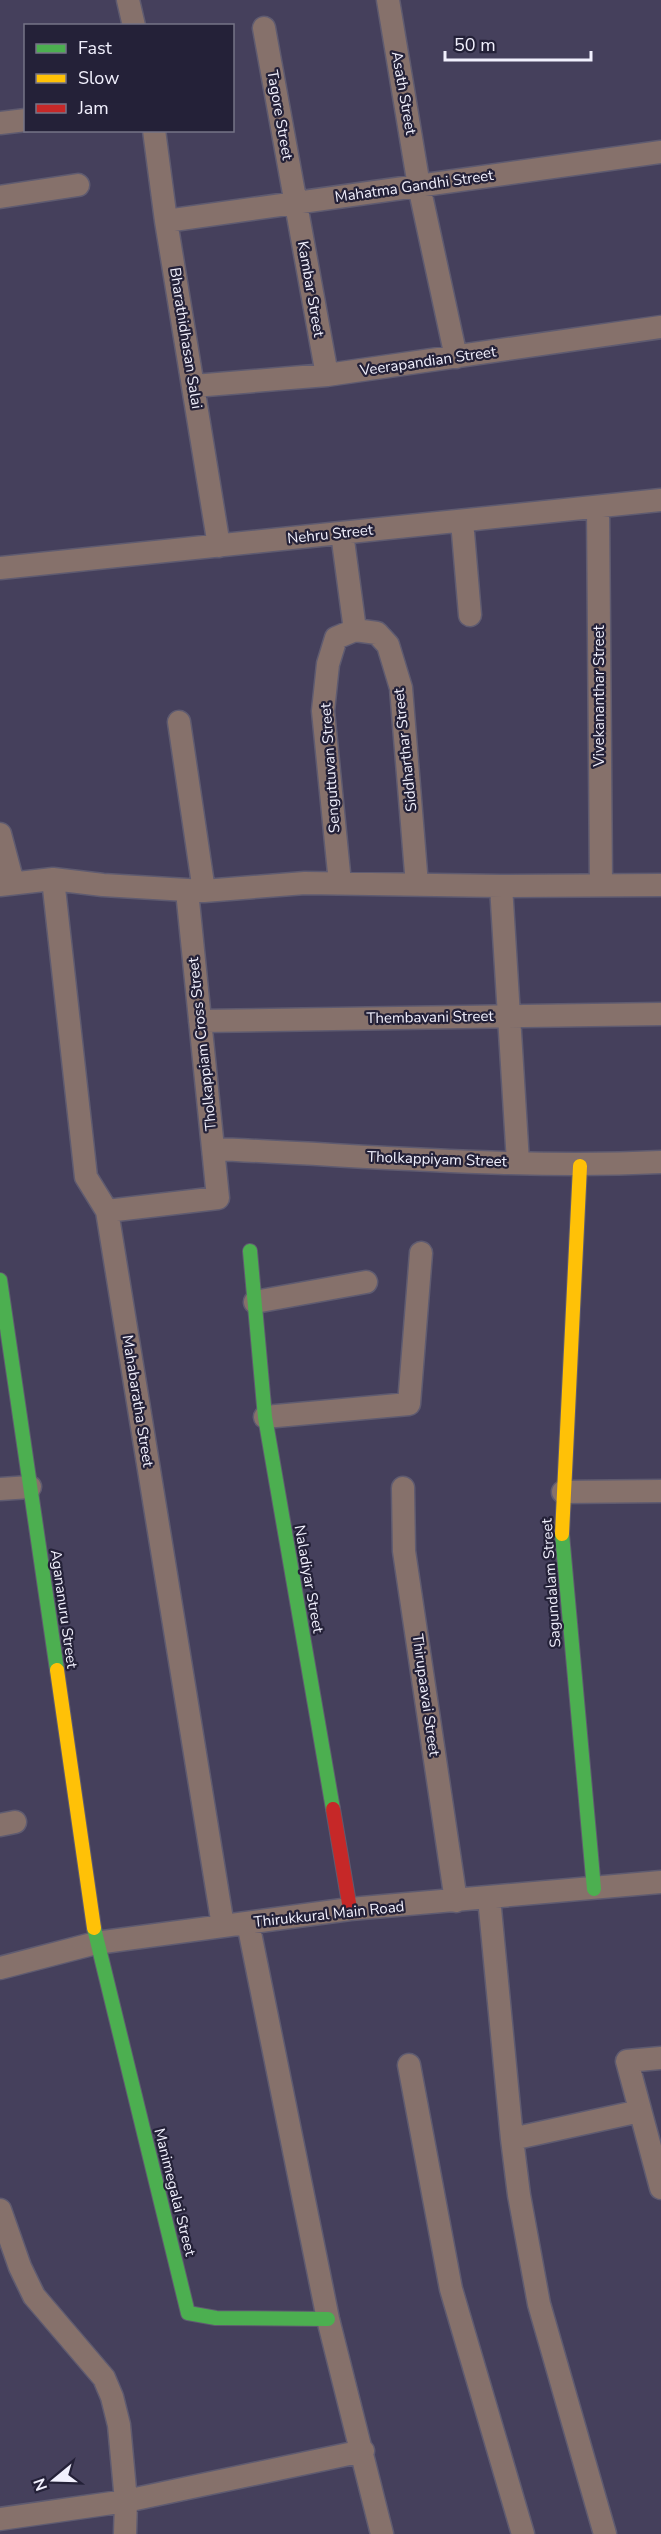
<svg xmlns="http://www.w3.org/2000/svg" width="661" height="2534" font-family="'Nunito Sans',sans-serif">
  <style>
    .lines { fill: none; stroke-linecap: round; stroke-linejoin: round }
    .street-casing { stroke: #5f5b70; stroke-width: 25 }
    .fast-casing { stroke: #5f5b70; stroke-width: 16 }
    .slow-casing { stroke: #5f5b70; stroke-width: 16 }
    .jam-casing { stroke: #5f5b70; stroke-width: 16 }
    .street { stroke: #86716b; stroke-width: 22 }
    .fast { stroke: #4caf50; stroke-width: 14 }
    .slow { stroke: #ffc107; stroke-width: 14 }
    .jam { stroke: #c62828; stroke-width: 14 }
    .labels { text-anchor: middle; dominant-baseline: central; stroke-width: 4.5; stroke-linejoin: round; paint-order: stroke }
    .street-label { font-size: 15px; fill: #f1f0fd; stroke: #242138 }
  </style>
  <rect width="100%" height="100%" fill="#45405c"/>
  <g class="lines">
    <!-- street casing -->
    <g class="street-casing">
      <path id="street" d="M128,0L134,26
        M388,0L419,186L456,357
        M264,28L327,375
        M0,123L26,120
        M154,130L166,221L219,546
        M0,197L78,185
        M166,221L661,152
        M194,386L327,375L661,327
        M598,507L601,885
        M462,521L470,615
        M342,533L355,630L377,633L388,645L401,688L417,885
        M0,568L661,500
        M179,722L204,891
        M0,834L13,883
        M53,879L86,1177L107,1211L223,1926
        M340,883L323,711L328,664L336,638L355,630
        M0,885L53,879L103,885L204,891L305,883L501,886L661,885
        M501,886L518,1162
        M200,1021L661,1014
        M213,1149C362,1155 512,1169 661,1162
        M107,1211L218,1198L187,891
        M255,1302L366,1282
        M265,1417L409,1404L421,1253
        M403,1488L404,1551L456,1901
        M0,1489L30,1487
        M563,1492L661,1491
        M0,1825L15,1822
        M489,1898L512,2139L519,2195L539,2304L605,2534
        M248,1923L328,2319L382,2534
        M0,1968L96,1943L350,1909L661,1882
        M661,2058L627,2061L661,2188
        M409,2065L451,2289L523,2534
        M512,2139L640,2111
        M0,2210L20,2267L34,2296L104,2378L112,2397L119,2425L126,2501L125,2534
        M0,2519L126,2501L363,2451"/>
    </g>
    <!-- fast casing -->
    <g class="fast-casing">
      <path id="fast" d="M250,1251L265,1417L333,1809
        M0,1280L57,1670
        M562,1534L594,1889
        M94,1928L188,2313L216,2318L328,2319"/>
    </g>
    <!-- slow casing -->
    <g class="slow-casing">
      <path id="slow" d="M562,1534L580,1166
        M57,1670L94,1928"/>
    </g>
    <!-- jam casing -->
    <g class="jam-casing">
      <path id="jam" d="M333,1809L350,1909"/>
    </g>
    <!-- street -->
    <use href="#street" class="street"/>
    <!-- fast -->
    <use href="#fast" class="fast"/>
    <!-- slow -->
    <use href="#slow" class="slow"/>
    <!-- jam -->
    <use href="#jam" class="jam"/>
  </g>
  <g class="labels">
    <!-- street labels -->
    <g class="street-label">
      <text transform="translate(404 93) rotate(80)">Asath Street</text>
      <text transform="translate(280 115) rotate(80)">Tagore Street</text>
      <text transform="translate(414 186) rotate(-8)">Mahatma Gandhi Street</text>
      <text transform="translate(311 289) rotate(80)">Kambar Street</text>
      <text transform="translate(186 338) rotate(81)">Bharathidhasan Salai</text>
      <text transform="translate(428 361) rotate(-8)">Veerapandian Street</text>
      <text transform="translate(330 534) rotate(-6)">Nehru Street</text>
      <text transform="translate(599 696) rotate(-90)">Vivekananthar Street</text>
      <text transform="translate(405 750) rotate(-96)">Siddharthar Street</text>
      <text transform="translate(330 768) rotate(-94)">Senguttuvan Street</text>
      <text transform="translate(430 1017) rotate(-1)">Thembavani Street</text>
      <text transform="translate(202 1044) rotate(-96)">Tholkappiam Cross Street</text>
      <text transform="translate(437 1159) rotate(2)">Tholkappiyam Street</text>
      <text transform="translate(138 1401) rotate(81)">Mahabaratha Street</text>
      <text transform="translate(309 1579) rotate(80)">Naladiyar Street</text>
      <text transform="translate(551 1583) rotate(-94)">Sagundalam Street</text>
      <text transform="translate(64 1609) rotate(82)">Agananuru Street</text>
      <text transform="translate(426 1695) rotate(82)">Thirupaavai Street</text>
      <text transform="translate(329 1914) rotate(-6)">Thirukkural Main Road</text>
      <text transform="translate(175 2192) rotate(76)">Manimegalai Street</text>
    </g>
  </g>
  <!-- legend -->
  <rect x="24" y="24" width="210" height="108" fill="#242138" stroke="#767487" stroke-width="1.5"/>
  <rect x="36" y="44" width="30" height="9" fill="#4caf50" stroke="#767487" stroke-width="1.5"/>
  <text x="78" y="54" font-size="18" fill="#f1f0fd">Fast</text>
  <rect x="36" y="74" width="30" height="9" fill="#ffc107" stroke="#767487" stroke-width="1.5"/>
  <text x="78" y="84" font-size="18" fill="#f1f0fd">Slow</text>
  <rect x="36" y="104" width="30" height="9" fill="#c62828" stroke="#767487" stroke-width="1.5"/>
  <text x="78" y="114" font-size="18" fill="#f1f0fd">Jam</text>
  <!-- north arrow -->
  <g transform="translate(54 2480) rotate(251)" stroke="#242138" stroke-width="4.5" paint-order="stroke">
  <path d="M0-4.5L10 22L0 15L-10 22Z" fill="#f1f0fd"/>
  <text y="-9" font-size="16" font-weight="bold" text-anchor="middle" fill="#f1f0fd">N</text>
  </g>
  <!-- scale -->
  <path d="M445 51v9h146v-9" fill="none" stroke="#f1f0fd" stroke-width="3"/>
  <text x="454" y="51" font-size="18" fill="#f1f0fd" stroke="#242138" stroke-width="4.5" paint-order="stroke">50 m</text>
</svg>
